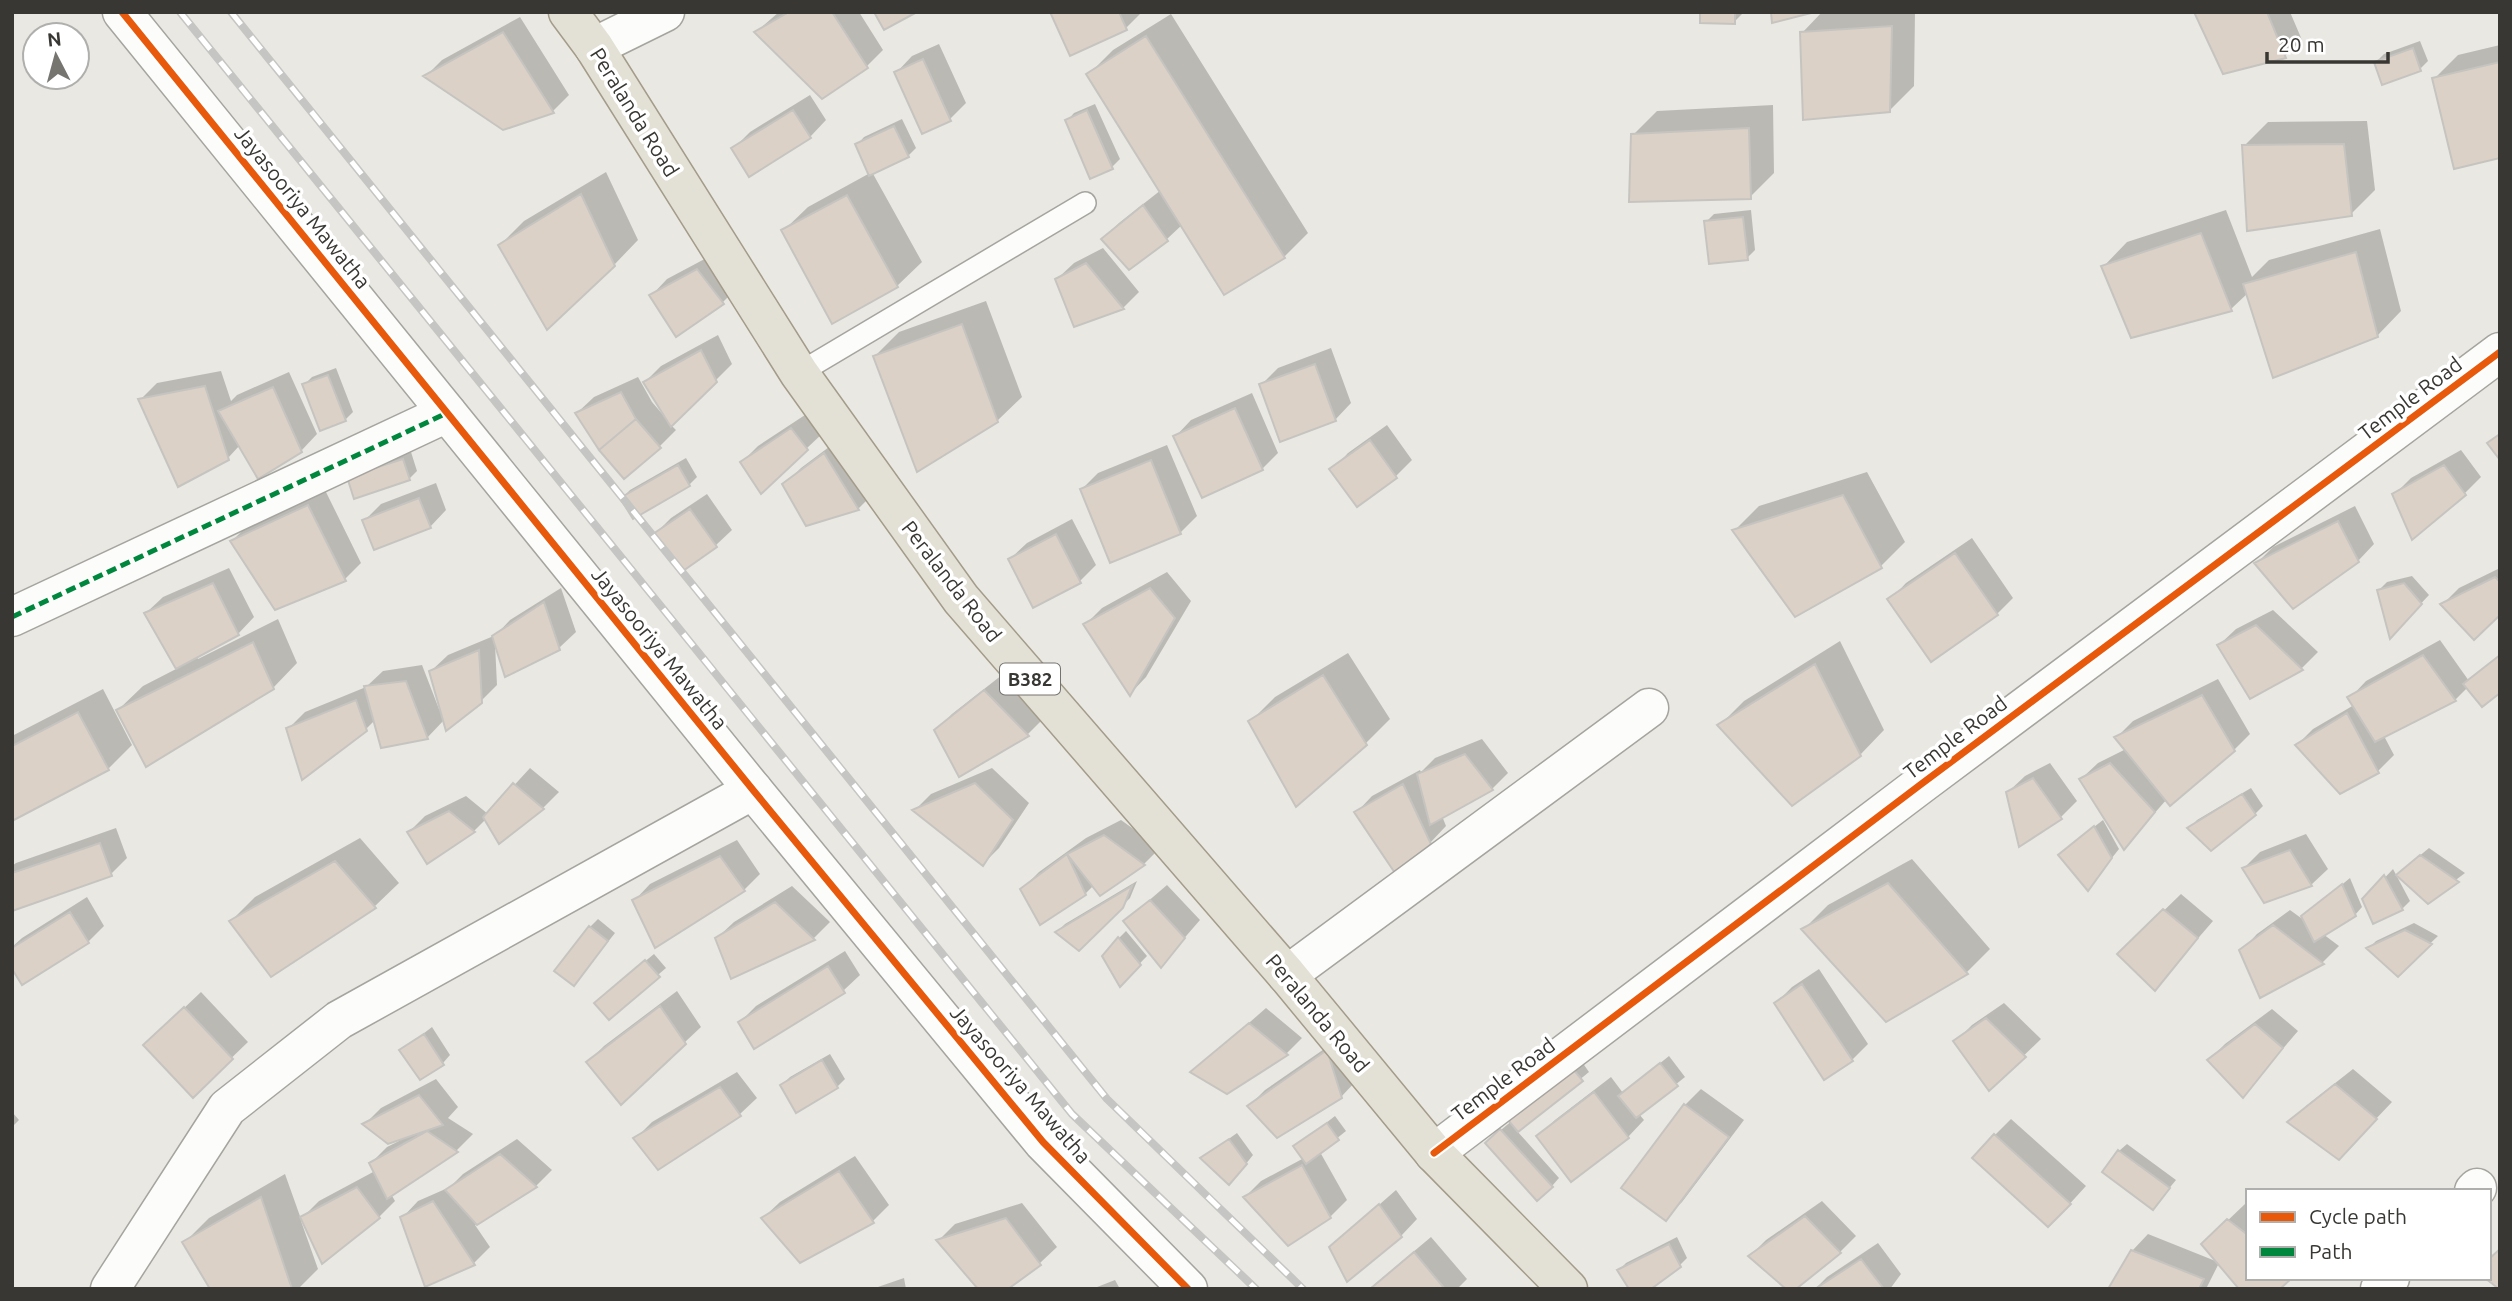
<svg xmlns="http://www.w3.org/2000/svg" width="2512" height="1301" font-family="Ubuntu,sans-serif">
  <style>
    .shadow { fill: #0003 }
    .building { fill: #dcd1c6; stroke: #c6c4c0; stroke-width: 2 }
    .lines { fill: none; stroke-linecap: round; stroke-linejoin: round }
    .service-casing { stroke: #a5a49f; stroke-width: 24 }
    .minor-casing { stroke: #a5a49f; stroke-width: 41 }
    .tertiary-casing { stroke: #a5a49f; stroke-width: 41 }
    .primary-casing { stroke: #a39c8a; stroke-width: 41 }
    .service { stroke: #fcfcfb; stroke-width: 21 }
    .minor { stroke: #fcfcfb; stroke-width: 38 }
    .tertiary { stroke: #fcfcfb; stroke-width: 38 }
    .primary { stroke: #e3e0d5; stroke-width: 38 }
    .rail-casing { stroke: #c5c5c3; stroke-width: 8 }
    .rail { stroke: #fff; stroke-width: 5; stroke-dasharray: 16; stroke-linecap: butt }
    .quiet { stroke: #00873e; stroke-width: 5; stroke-dasharray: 10 5; stroke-linecap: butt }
    .cycleway-casing { stroke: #fff; stroke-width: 11 }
    .cycleway { stroke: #e8590c; stroke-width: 7 }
    .labels { text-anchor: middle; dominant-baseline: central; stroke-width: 7; stroke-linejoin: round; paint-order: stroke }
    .shield { fill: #fff; stroke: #747370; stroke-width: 2 }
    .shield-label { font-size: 19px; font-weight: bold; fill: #383733 }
    .street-label { font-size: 21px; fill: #383733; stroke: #fff }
  </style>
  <rect width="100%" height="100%" fill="#eae8e2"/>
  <!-- shadow -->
  <path class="shadow" d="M779,12H859L883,50L867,66L756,32Z
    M1052,12H1142L1126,28L1071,54Z
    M1702,12H1744L1734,22Z
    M1822,12H1915L1914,86L1890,110L1802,33Z
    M2196,12H2290L2302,40L2285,56L2224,72Z
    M1171,14L1308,233L1284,257L1183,224L1167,239L1130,268L1103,239L1119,223L1161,190L1089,74L1113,50Z
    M520,17L569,95L553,111L503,128L426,76L442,60Z
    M2420,41L2428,61L2420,69L2376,62L2384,54Z
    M939,44L966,103L950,119L896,73L912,56Z
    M2500,45V156L2434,79L2458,55Z
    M810,95L826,120L810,137L733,149L750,132Z
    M1095,104L1120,159L1112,167L1091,176L1067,121L1074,113Z
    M1773,105L1774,173L1750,197L1633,135L1657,111Z
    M902,119L916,148L908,156L872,172L922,262L897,286L833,321L783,231L808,207L870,173L857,145L864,137Z
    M2367,121L2375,190L2351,214L2244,146L2268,122Z
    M606,172L638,240L614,265L500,245L524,221Z
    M1751,210L1755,250L1747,258L1706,222L1714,214Z
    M2226,210L2252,277L2269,260L2380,229L2401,311L2377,336L2248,293L2231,309L2132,336L2103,267L2127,242Z
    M1103,248L1139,292L1123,308L1075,325L1057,279L1074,263Z
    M714,254L739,286L723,302L677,335L651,296L667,279Z
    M986,301L1022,397L997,421L875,356L899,332Z
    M718,335L732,364L671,425L676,430L659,447L577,413L594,397L638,377L652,402L664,416L665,415L645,382L661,366Z
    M1331,348L1351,403L1335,420L1261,385L1278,368Z
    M336,368L353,412L345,420L304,385L312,377Z
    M221,371L231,401L237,395L289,372L317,434L301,451L240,445L228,458L141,399L157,383Z
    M1252,393L1278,453L1262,469L1175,437L1191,420Z
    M808,413L823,433L806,449L742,462L758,446Z
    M1387,425L1412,460L1396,476L1357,504L1332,470L1348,453Z
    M841,438L874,493L858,509L785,484L801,468Z
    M1167,445L1197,516L1180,533L1082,489L1098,473Z
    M2461,450L2481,477L2464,494H2395L2411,478Z
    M411,452L417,471L409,479L357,470Z
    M686,458L697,477L689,485L622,498L630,490Z
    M1867,472L1905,542L1881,566L1735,530L1759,506Z
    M436,483L446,510L430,527L364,521L381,504Z
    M325,490L361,563L345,579L232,541L248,525Z
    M707,494L732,530L715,546L655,534L671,518Z
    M2355,506L2374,544L2358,561L2257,563L2273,547Z
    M1072,519L1096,565L1080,581L1010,559L1027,543Z
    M1972,538L2013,598L1997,614L1890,600L1906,583Z
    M229,568L254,617L238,634L197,656L198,659L278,619L297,663L273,688L118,710L143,686L178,668L146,613L163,597Z
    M2500,568V613L2443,604L2459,588Z
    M1167,572L1191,601L1146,677L1131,693L1086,624L1102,608Z
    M2412,576L2429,595L2397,629L2379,590L2387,582Z
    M561,588L576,632L559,648L495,644L497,685L480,702L444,720L427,738L375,720L365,730L288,729L305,712L366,687L383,671L422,665L439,709L441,708L431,671L448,655L496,635L510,620Z
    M2273,610L2318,652L2302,668L2251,697L2219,645L2236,629Z
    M2440,640L2469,681L2468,687L2455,700L2384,736L2394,755L2378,771L2297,745L2313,729L2354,705L2350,698L2366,681Z
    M1840,641L1884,730L1860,755L1720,725L1744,701Z
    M1348,653L1390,719L1366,743L1251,721L1275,697Z
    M1002,675L1044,718L1028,734L960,775L936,731L952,714Z
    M2218,679L2250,734L2234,750L2167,799L2124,848L2081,779L2098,763L2126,749L2117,737L2133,721Z
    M103,689L132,745L108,769L12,819V736Z
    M1482,739L1508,773L1492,789L1442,816L1446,826L1430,843L1356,813L1372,796L1420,770L1421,772L1435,758Z
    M2050,763L2077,801L2061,817L2008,792L2025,776Z
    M530,768L559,792L543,808L500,841L486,819L474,831L428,862L409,832L425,816L466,796L488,814Z
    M992,768L1029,803L999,848L983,864L915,810L931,794Z
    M2251,788L2263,806L2255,814L2190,828L2197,820Z
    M1121,820L1160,848L1144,864L1100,894L1094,885L1085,894L1022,889L1039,872L1086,838Z
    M2103,820L2119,849L2088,888L2068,847Z
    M116,828L127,858L111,874L12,909V866L16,863Z
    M2306,834L2328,869L2311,885L2265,901L2244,868L2260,852Z
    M360,838L399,883L375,906L271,974L231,921L255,897Z
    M737,840L760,874L744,890L634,901L650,884Z
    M2429,848L2465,873L2428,901L2406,867Z
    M1912,859L1990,949L1966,973L1804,929L1828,905Z
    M2393,869L2410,901L2402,909L2364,900Z
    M2350,878L2362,907L2355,915L2323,934L2339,946L2323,962L2261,996L2241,951L2257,934L2290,910L2301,918Z
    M1137,881L1130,898L1079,949L1057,932L1065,924Z
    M1167,885L1200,920L1161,965L1125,921Z
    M792,886L830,922L814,938L732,977L717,938L734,922Z
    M2181,894L2213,921L2155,988L2119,954Z
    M87,897L104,926L88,942L12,966V947L22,938Z
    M598,919L615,933L581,976L590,927Z
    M2414,923L2438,936L2398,974L2369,948L2376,941Z
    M1126,931L1147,956L1120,984L1119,938Z
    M845,951L860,975L843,991L740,1022L756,1006Z
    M654,954L666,968L609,1017L604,995Z
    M1819,969L1868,1044L1852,1060L1776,1003L1792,987Z
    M677,991L701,1027L684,1043L588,1062L604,1046Z
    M201,992L248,1042L193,1095L162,1029Z
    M2004,1003L2041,1039L1989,1089L1955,1042L1972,1025Z
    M1266,1008L1302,1038L1286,1054L1227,1092L1193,1072Z
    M2272,1009L2298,1031L2243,1095L2209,1060L2225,1044Z
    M432,1027L450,1055L443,1063L402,1050Z
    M1343,1036L1357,1080L1341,1097L1249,1106L1265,1090Z
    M830,1054L845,1079L837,1087L797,1110L782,1085L790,1077Z
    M1669,1056L1685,1077L1639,1114L1644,1120L1628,1137L1538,1136L1555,1120L1611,1077L1623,1093Z
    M1582,1062L1589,1072L1517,1131L1559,1178L1552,1186L1495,1135Z
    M2353,1069L2392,1102L2355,1141L2290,1122L2306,1106Z
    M737,1072L757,1098L740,1114L658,1168L636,1138L652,1122Z
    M436,1079L458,1107L448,1118L473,1134L457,1150L391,1194L395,1201L379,1217L301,1221L318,1269L298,1289H212L184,1243L209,1218L285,1174L301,1219L319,1201L375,1171L371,1163L387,1147L399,1141L365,1124L381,1108Z
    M1701,1089L1744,1120L1682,1202L1665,1218L1685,1105Z
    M12,1112L19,1120L12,1127Z
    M1335,1116L1346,1131L1320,1152L1347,1200L1330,1217L1288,1244L1245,1197L1261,1181L1304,1158L1295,1147Z
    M2011,1119L2086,1186L2065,1209L1995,1135Z
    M1237,1133L1253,1155L1237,1175L1202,1158Z
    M517,1139L552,1170L536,1186L475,1225L490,1247L474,1263L426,1285L402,1218L418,1201L450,1187L463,1174Z
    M2127,1144L2176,1180L2153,1208L2119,1151Z
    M855,1156L889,1205L873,1221L800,1261L763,1218L780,1202Z
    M1396,1190L1417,1219L1401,1236L1331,1247Z
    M1822,1201L1856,1236L1840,1252L1793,1289L1750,1256L1766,1240Z
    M1022,1203L1057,1247L1040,1263L1005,1289L939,1240L955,1224Z
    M2245,1204L2248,1206V1278L2241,1289L2219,1263L2206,1289H2111L2132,1251L2148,1234L2218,1262L2203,1244Z
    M1431,1237L1467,1279L1457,1289H1369Z
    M1677,1237L1687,1258L1679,1266L1619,1270L1626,1263Z
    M1878,1243L1901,1274L1890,1289H1815L1827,1277Z
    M904,1278L906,1289H872Z
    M1115,1280L1120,1289H1092Z"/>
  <!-- building -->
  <path class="building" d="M789,12H832L868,68L822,99L754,32Z
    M874,12H917L884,30Z
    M1050,12H1119L1127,30L1070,56Z
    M1700,12H1735V24L1700,23Z
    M1771,12H1815L1772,23Z
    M2194,12H2267L2286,58L2223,74Z
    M1892,26L1890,112L1803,120L1800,32Z
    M503,32L554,113L503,130L423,76Z
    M1146,36L1285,258L1224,295L1086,74Z
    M2413,48L2421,71L2382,85L2374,62Z
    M923,59L951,121L922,134L894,72Z
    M2500,62V158L2454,169L2432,78Z
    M793,110L811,138L749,177L731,148Z
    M1087,110L1113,169L1090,179L1065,120Z
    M894,126L909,157L869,176L855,144Z
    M1749,128L1751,199L1629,202L1631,134Z
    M2344,144L2352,216L2247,231L2242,145Z
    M581,194L615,266L547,330L498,245Z
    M847,195L898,287L832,324L781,230Z
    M1143,205L1168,241L1129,270L1101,239Z
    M1743,217L1748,260L1709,264L1704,221Z
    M2201,233L2232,311L2131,338L2101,266Z
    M2356,252L2378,337L2273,378L2243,284Z
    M1086,263L1124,309L1074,327L1055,279Z
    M697,269L724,304L676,337L649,295Z
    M962,324L998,422L917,472L873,356Z
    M701,350L717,382L671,427L643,382Z
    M1315,364L1336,421L1280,442L1259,384Z
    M328,375L346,421L320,431L302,384Z
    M205,386L229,460L178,487L138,399Z
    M273,387L302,452L258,479L218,411Z
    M621,392L636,419L599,450L575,413Z
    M1235,408L1263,470L1202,498L1173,436Z
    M636,419L661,448L624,479L599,450Z
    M791,428L808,450L761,494L740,462Z
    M2500,434V460L2487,443Z
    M1370,440L1397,478L1357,507L1329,469Z
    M824,453L859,510L806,526L782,484Z
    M403,459L410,480L354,499L347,477Z
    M1151,460L1181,534L1110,563L1080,489Z
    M678,465L690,486L633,519L620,498Z
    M2444,465L2466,495L2412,540L2392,494Z
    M1843,495L1882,568L1795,617L1732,530Z
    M419,498L431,528L374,550L362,520Z
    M308,505L346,581L275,610L230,541Z
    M690,509L717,547L680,573L653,534Z
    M2338,521L2359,562L2293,609L2254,563Z
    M1056,534L1081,583L1033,608L1008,559Z
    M1955,553L1998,615L1931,662L1887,599Z
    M2495,577L2500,582V615L2474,640L2440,604Z
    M213,583L239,635L176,669L144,613Z
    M2404,583L2422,604L2390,639L2377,590Z
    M1150,588L1175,618L1130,696L1083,624Z
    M544,602L560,650L505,677L492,636Z
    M2256,625L2303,670L2250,699L2217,645Z
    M253,642L274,689L146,767L116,710Z
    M479,650L482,703L446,731L429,671Z
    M2423,655L2456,701L2375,742L2347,697Z
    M2500,655V693L2482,707L2463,684Z
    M1815,664L1861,756L1792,806L1717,725Z
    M1323,675L1367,745L1296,807L1248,721Z
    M406,681L428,739L381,748L364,686Z
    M984,690L1029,736L959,777L934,730Z
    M2202,695L2235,751L2170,806L2114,737Z
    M356,700L367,731L302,780L286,728Z
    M78,712L109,770L12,821V746Z
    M2347,713L2379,773L2340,794L2295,745Z
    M1465,754L1493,790L1430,825L1417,774Z
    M2110,763L2155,812L2124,850L2079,779Z
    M2033,778L2062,819L2019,847L2006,792Z
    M513,783L544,809L499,844L483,817Z
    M975,783L1013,820L983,866L912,810Z
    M1403,784L1431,844L1395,873L1354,812Z
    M2242,794L2256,815L2211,851L2187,828Z
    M449,811L475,832L427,864L407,832Z
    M2094,826L2112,858L2088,891L2058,855Z
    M1104,835L1145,865L1100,896L1067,854Z
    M100,843L112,876L12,911V873Z
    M2290,850L2312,886L2264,903L2242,868Z
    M1067,854L1086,895L1040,925L1020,889Z
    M2420,855L2459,882L2428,904L2396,875Z
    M720,856L745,891L655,948L632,900Z
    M335,861L376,908L271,977L229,921Z
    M2384,875L2403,910L2373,924L2362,899Z
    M1888,883L1968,974L1886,1022L1801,929Z
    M2342,884L2356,916L2314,942L2301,916Z
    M1132,886L1123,908L1079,951L1055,932Z
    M1150,900L1185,938L1161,968L1123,921Z
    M775,902L815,940L731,979L715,938Z
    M2163,909L2198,938L2155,991L2117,954Z
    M70,912L89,943L22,985L12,969V948Z
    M2273,925L2324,964L2260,998L2239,950Z
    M589,926L608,941L574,986L554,971Z
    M2405,930L2432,944L2398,977L2366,948Z
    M1118,937L1141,965L1120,987L1102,956Z
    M645,960L660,977L609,1020L594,1003Z
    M828,966L845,993L754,1049L738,1022Z
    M1802,984L1853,1061L1824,1080L1774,1003Z
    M660,1006L686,1044L621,1105L586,1062Z
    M184,1007L233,1059L193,1098L143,1045Z
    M1986,1018L2026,1057L1989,1091L1953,1041Z
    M1249,1023L1288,1055L1227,1094L1190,1072Z
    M2255,1024L2283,1048L2243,1098L2207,1060Z
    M424,1034L444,1065L420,1080L399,1050Z
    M1327,1050L1342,1098L1277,1138L1247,1106Z
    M822,1060L838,1088L796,1113L780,1085Z
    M1660,1063L1678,1086L1636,1118L1618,1096Z
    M1573,1069L1583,1081L1518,1132L1508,1120Z
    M2335,1084L2377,1119L2339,1160L2287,1122Z
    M720,1087L741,1116L658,1170L633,1138Z
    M1594,1092L1629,1138L1571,1182L1536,1136Z
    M419,1095L443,1125L388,1144L362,1124Z
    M1684,1104L1729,1137L1666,1221L1621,1188Z
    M1327,1123L1339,1140L1306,1164L1293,1146Z
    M1500,1129L1553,1187L1537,1201L1485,1143Z
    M427,1131L458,1152L387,1199L369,1163Z
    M1994,1134L2071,1204L2048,1227L1972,1158Z
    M1229,1139L1247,1164L1229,1185L1200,1158Z
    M2118,1150L2170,1188L2153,1210L2102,1172Z
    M500,1154L537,1187L477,1225L445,1190Z
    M1302,1165L1331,1218L1288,1246L1243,1197Z
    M839,1171L874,1223L800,1263L761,1218Z
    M357,1187L380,1218L322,1264L300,1217Z
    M261,1197L292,1289H210L182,1242Z
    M433,1201L475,1265L425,1287L400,1217Z
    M1379,1204L1402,1237L1347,1282L1329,1247Z
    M1805,1216L1841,1253L1796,1289H1786L1748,1256Z
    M1006,1218L1041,1265L1008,1289H978L936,1240Z
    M2227,1219L2248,1235V1278H2292L2280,1289H2239L2201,1244Z
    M1669,1244L1681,1267L1651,1289H1629L1617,1270Z
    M2500,1249V1289H2499L2485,1278H2489V1259Z
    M2131,1250L2204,1279L2199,1289H2108Z
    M1414,1252L1445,1289H1370Z
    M1861,1259L1884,1289H1815Z"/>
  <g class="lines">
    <!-- service casing -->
    <g class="service-casing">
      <path id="service" d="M799,373L1085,203"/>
    </g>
    <!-- minor casing -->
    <g class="minor-casing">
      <path id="minor" d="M594,47L665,12
        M12,617L447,413
        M1287,975L1649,708
        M1434,1153L1920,785L2500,352
        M2474,1191L2477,1188
        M110,1289L227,1108L339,1020L753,790
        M2380,1289L2390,1278"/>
    </g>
    <!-- tertiary casing -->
    <g class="tertiary-casing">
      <path id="tertiary" d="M122,12L753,790L1043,1142L1188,1289"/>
    </g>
    <!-- primary casing -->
    <g class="primary-casing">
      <path id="primary" d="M568,12L594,47L799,373L961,599L1287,975L1434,1153L1568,1289"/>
    </g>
    <!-- service -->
    <use href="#service" class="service"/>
    <!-- minor -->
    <use href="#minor" class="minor"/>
    <!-- tertiary -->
    <use href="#tertiary" class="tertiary"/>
    <!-- primary -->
    <use href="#primary" class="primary"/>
    <!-- rail casing -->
    <g class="rail-casing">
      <path id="rail" d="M180,12L1072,1114L1256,1289
        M231,12L1107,1099L1303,1289"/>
    </g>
    <!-- rail -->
    <use href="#rail" class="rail"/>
    <!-- quiet -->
    <path class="quiet" d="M12,617L447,413"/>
    <!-- cycleway casing -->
    <g class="cycleway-casing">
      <path id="cycleway" d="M122,12L753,790L1043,1142L1188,1289
        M1434,1153L1920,785L2500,352"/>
    </g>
    <!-- cycleway -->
    <use href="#cycleway" class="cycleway"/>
  </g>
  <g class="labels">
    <!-- shield labels -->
    <rect class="shield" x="1000" y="663.5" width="60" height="31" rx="5"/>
    <g class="shield-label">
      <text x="1030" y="679">B382</text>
    </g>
    <!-- street labels -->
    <g class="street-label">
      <text transform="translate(635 112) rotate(58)">Peralanda Road</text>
      <text transform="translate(303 207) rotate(51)">Jayasooriya Mawatha</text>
      <text transform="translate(2410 398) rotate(-37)">Temple Road</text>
      <text transform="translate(952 581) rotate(52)">Peralanda Road</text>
      <text transform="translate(660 648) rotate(51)">Jayasooriya Mawatha</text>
      <text transform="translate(1955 737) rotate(-37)">Temple Road</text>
      <text transform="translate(1318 1013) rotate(50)">Peralanda Road</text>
      <text transform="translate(1503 1079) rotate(-37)">Temple Road</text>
      <text transform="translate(1021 1084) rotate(49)">Jayasooriya Mawatha</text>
    </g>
  </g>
  <!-- border -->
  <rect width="2512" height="1301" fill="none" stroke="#383733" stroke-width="28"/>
  <!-- legend -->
  <rect x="2246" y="1189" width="245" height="91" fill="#ffffff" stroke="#afafad" stroke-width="2"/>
  <rect x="2260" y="1212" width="35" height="10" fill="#e8590c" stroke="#afafad" stroke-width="2"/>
  <text x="2309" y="1224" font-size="21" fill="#383733">Cycle path</text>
  <rect x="2260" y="1247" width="35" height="10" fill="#00873e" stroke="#afafad" stroke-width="2"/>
  <text x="2309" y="1259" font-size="21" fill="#383733">Path</text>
  <!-- north arrow -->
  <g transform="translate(56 56) rotate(354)"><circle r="33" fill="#ffffff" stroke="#afafad" stroke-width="2"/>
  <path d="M0-5L12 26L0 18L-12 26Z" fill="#767570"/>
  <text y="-10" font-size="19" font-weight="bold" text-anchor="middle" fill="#383733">N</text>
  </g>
  <!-- scale -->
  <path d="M2267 52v10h121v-10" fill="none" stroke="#383733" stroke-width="3.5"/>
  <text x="2278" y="52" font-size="21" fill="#383733" stroke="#ffffff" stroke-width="5" paint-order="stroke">20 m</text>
</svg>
